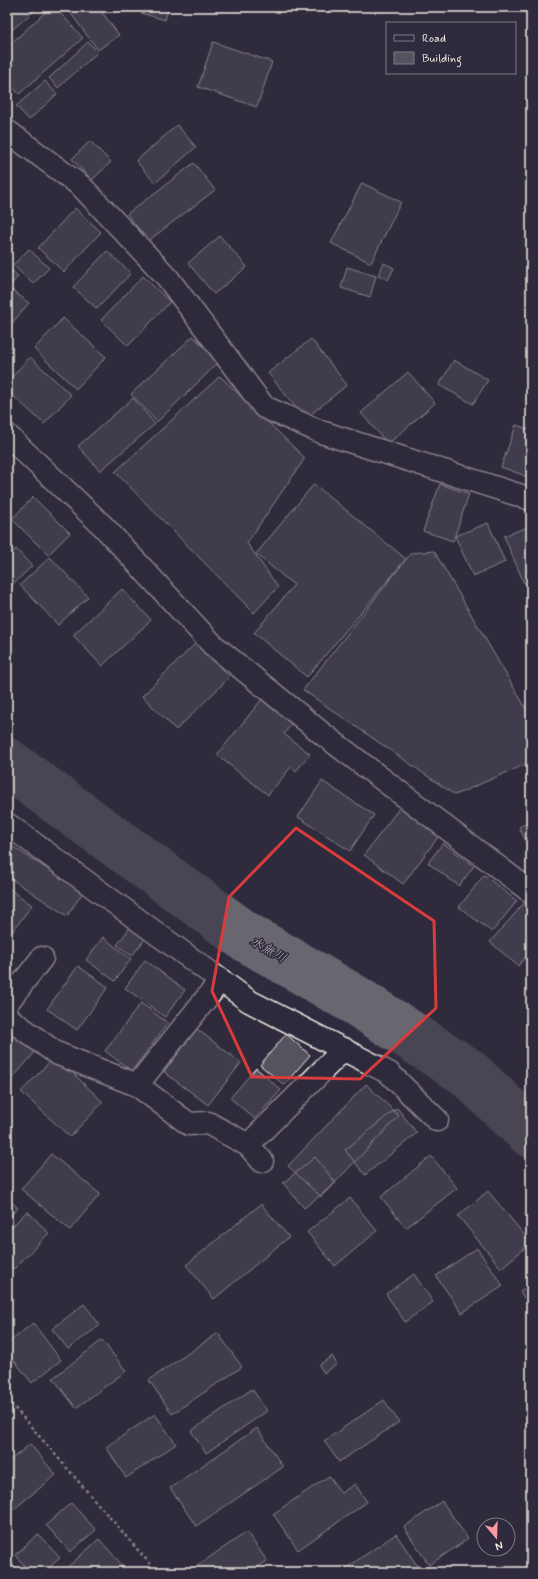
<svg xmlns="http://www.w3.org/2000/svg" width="538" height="1579" font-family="Mynerve,'Klee One',sans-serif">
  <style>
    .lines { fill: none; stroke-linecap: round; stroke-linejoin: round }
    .river { stroke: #6a6670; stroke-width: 50 }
    .building { fill: #56525f; stroke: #f4f1e8 }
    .street-casing { stroke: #f4f1e8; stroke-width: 25 }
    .secondary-casing { stroke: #f4f1e8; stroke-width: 25 }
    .path { stroke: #f4f1e8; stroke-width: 2.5; stroke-dasharray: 3 3; stroke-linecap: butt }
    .street { stroke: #2f2a3d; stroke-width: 22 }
    .secondary { stroke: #2f2a3d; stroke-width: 22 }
    .marked { fill: none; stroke: #d93c3b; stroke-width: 3; stroke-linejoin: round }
    .labels { text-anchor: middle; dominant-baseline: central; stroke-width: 3; stroke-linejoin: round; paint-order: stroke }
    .water-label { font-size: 13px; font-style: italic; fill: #b6b2b2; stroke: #2f2a3d }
  </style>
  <rect width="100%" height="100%" fill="#2f2a3d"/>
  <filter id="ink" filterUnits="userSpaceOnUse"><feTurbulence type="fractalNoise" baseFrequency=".025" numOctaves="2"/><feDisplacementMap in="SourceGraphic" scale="8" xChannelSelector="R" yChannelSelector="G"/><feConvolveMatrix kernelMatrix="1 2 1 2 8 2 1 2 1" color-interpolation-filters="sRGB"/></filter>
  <g filter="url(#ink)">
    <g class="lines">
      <!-- river -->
      <path class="river" d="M7,763L246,937L355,1000L467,1072L531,1133"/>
    </g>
    <!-- building -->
    <path class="building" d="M7,7H39L7,34Z
      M51,7H55L83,38L19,94L7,81V47Z
      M66,7H98L119,35L98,50Z
      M142,7H169L165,20L141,13Z
      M88,42L98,52L58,88L49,78Z
      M213,42L272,62L257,107L198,87Z
      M45,81L57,94L29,120L16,106Z
      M177,125L196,147L155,183L136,161Z
      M90,141L111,162L92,180L72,159Z
      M194,163L215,190L148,241L127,214Z
      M362,183L401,202L371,263L331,243Z
      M75,208L101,232L64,272L38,248Z
      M220,236L247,267L214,294L188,263Z
      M29,249L49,268L33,284L13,265Z
      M107,251L131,273L97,309L73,287Z
      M384,263L394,268L388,280L378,275Z
      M7,266L18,276L11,285L7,282Z
      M347,267L376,276L370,297L341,288Z
      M143,276L170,302L128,346L101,320Z
      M12,290L29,303L7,329V295Z
      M63,318L106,357L76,389L34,349Z
      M193,336L219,362L157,422L131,394Z
      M311,339L347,385L305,419L268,373Z
      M30,357L71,395L44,424L7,390V382Z
      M454,360L488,380L473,404L439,385Z
      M408,372L435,403L388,444L361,413Z
      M220,376L305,458L247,543L278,587L254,613L115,472Z
      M133,398L155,424L100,471L78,446Z
      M516,425L531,430V478L501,467Z
      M314,484L406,559L307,677L254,633L294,585L256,554Z
      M440,484L469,494L453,541L423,531Z
      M33,497L70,533L48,555L12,519Z
      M488,523L505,562L473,576L455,536Z
      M530,526L531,580L524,583L504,536Z
      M16,549L32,566L7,590V558Z
      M434,551L531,717V762L455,795L303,690L411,553Z
      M50,557L88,597L58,625L20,585Z
      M122,589L151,620L102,666L73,635Z
      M196,643L230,677L176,730L142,696Z
      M262,699L292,723L284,734L310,754L296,771L291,767L268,795L217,755Z
      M322,781L374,815L350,851L298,817Z
      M400,807L439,836L403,884L364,855Z
      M531,821V852L519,827Z
      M7,843L83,892L67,916L7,876Z
      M443,843L474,866L459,886L428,863Z
      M484,875L517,901L492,932L459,907Z
      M7,887L32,905L7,939Z
      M526,901L531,905V951L518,966L490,942Z
      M132,925L147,936L132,956L117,945Z
      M103,937L131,959L115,981L86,960Z
      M145,960L185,990L165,1017L125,988Z
      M78,966L108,987L77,1030L47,1009Z
      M141,1003L168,1023L132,1071L105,1051Z
      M7,1026L36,1051L12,1079L7,1075Z
      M197,1029L241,1063L208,1105L164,1072Z
      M286,1034L310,1055L284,1085L260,1065Z
      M55,1056L103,1102L70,1137L21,1092Z
      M256,1068L281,1090L255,1119L230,1098Z
      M366,1084L399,1116L321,1197L288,1166Z
      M397,1108L417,1133L365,1175L345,1150Z
      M51,1154L100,1194L70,1230L21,1189Z
      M431,1156L457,1188L406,1228L381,1197Z
      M315,1157L336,1183L304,1208L283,1183Z
      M488,1191L531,1243L501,1268L458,1216Z
      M7,1197L18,1208L7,1220Z
      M350,1198L377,1231L335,1266L307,1232Z
      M261,1204L289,1237L214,1299L186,1265Z
      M27,1211L49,1233L14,1269L7,1262V1232Z
      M477,1248L503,1286L462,1313L436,1276Z
      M414,1274L433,1302L405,1322L386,1294Z
      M531,1284V1310L520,1291Z
      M84,1304L100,1325L68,1349L52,1329Z
      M33,1323L61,1360L32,1383L7,1352V1344Z
      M218,1333L242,1367L172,1414L149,1380Z
      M102,1340L126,1371L76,1408L53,1378Z
      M332,1356L337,1364L324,1373L319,1365Z
      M252,1389L267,1411L206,1453L191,1431Z
      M384,1400L399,1422L339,1462L324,1441Z
      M155,1414L176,1444L126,1478L106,1447Z
      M257,1428L283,1467L196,1526L170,1488Z
      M30,1444L56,1475L14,1509L7,1500V1463Z
      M329,1476L341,1493L355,1484L367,1502L298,1550L273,1514Z
      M442,1501L468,1539L429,1565L404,1527Z
      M71,1503L96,1530L70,1552L46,1525Z
      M247,1532L267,1561L251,1572H198L195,1567Z
      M38,1534L60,1558L44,1572H30L15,1555Z
      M396,1534L420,1570L417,1572H345L343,1570Z
      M99,1539L123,1566L116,1572H62Z
      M7,1557L20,1572H7Z"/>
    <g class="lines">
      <!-- street casing -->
      <g class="street-casing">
        <path id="street" d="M7,131L81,186L167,277L264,407L321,432L531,499
          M7,824L249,1001L389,1073L437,1120
          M7,1003L42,958
          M7,1017L56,1053L137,1085L189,1124L208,1123L248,1145L262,1161
          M137,1085L221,980
          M248,1145L344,1049"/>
      </g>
      <!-- secondary casing -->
      <g class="secondary-casing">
        <path id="secondary" d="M7,435L104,527L213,645L324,735L531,892"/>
      </g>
      <!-- path -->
      <path class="path" d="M7,1399L157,1572"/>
      <!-- street -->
      <use href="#street" class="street"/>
      <!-- secondary -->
      <use href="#secondary" class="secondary"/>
    </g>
  </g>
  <!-- marked area -->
  <path d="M0 0H538V1579H0ZM296,828L434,921L436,1008L360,1079L252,1077L212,991L229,897Z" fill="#2f2a3d" fill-opacity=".55" fill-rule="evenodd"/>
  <path class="marked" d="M296,828L434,921L436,1008L360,1079L252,1077L212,991L229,897Z"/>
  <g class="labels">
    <!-- water labels -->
    <g class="water-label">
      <text transform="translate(268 950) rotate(30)">水無川</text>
    </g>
  </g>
  <!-- margin -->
  <rect width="538" height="1579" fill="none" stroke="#2f2a3d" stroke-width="24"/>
  <rect x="12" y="12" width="514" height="1555" fill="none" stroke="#f4f1e8" stroke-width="1.5" filter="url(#ink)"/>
  <!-- legend -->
  <rect x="386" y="22" width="130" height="52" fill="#2f2a3d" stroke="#7e7a81"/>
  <rect x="394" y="35" width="20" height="6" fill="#2f2a3d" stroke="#7e7a81"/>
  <text x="422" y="42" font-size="12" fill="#f4f1e8">Road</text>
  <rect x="394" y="52" width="20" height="12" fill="#56525f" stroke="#7e7a81"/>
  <text x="422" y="62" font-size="12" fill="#f4f1e8">Building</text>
  <!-- north arrow -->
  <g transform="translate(496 1537) rotate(161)"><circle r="19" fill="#2f2a3d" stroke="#7e7a81"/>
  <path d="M0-3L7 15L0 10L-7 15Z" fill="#ff9aa2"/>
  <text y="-6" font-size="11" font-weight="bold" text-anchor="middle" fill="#f4f1e8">N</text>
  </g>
</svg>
